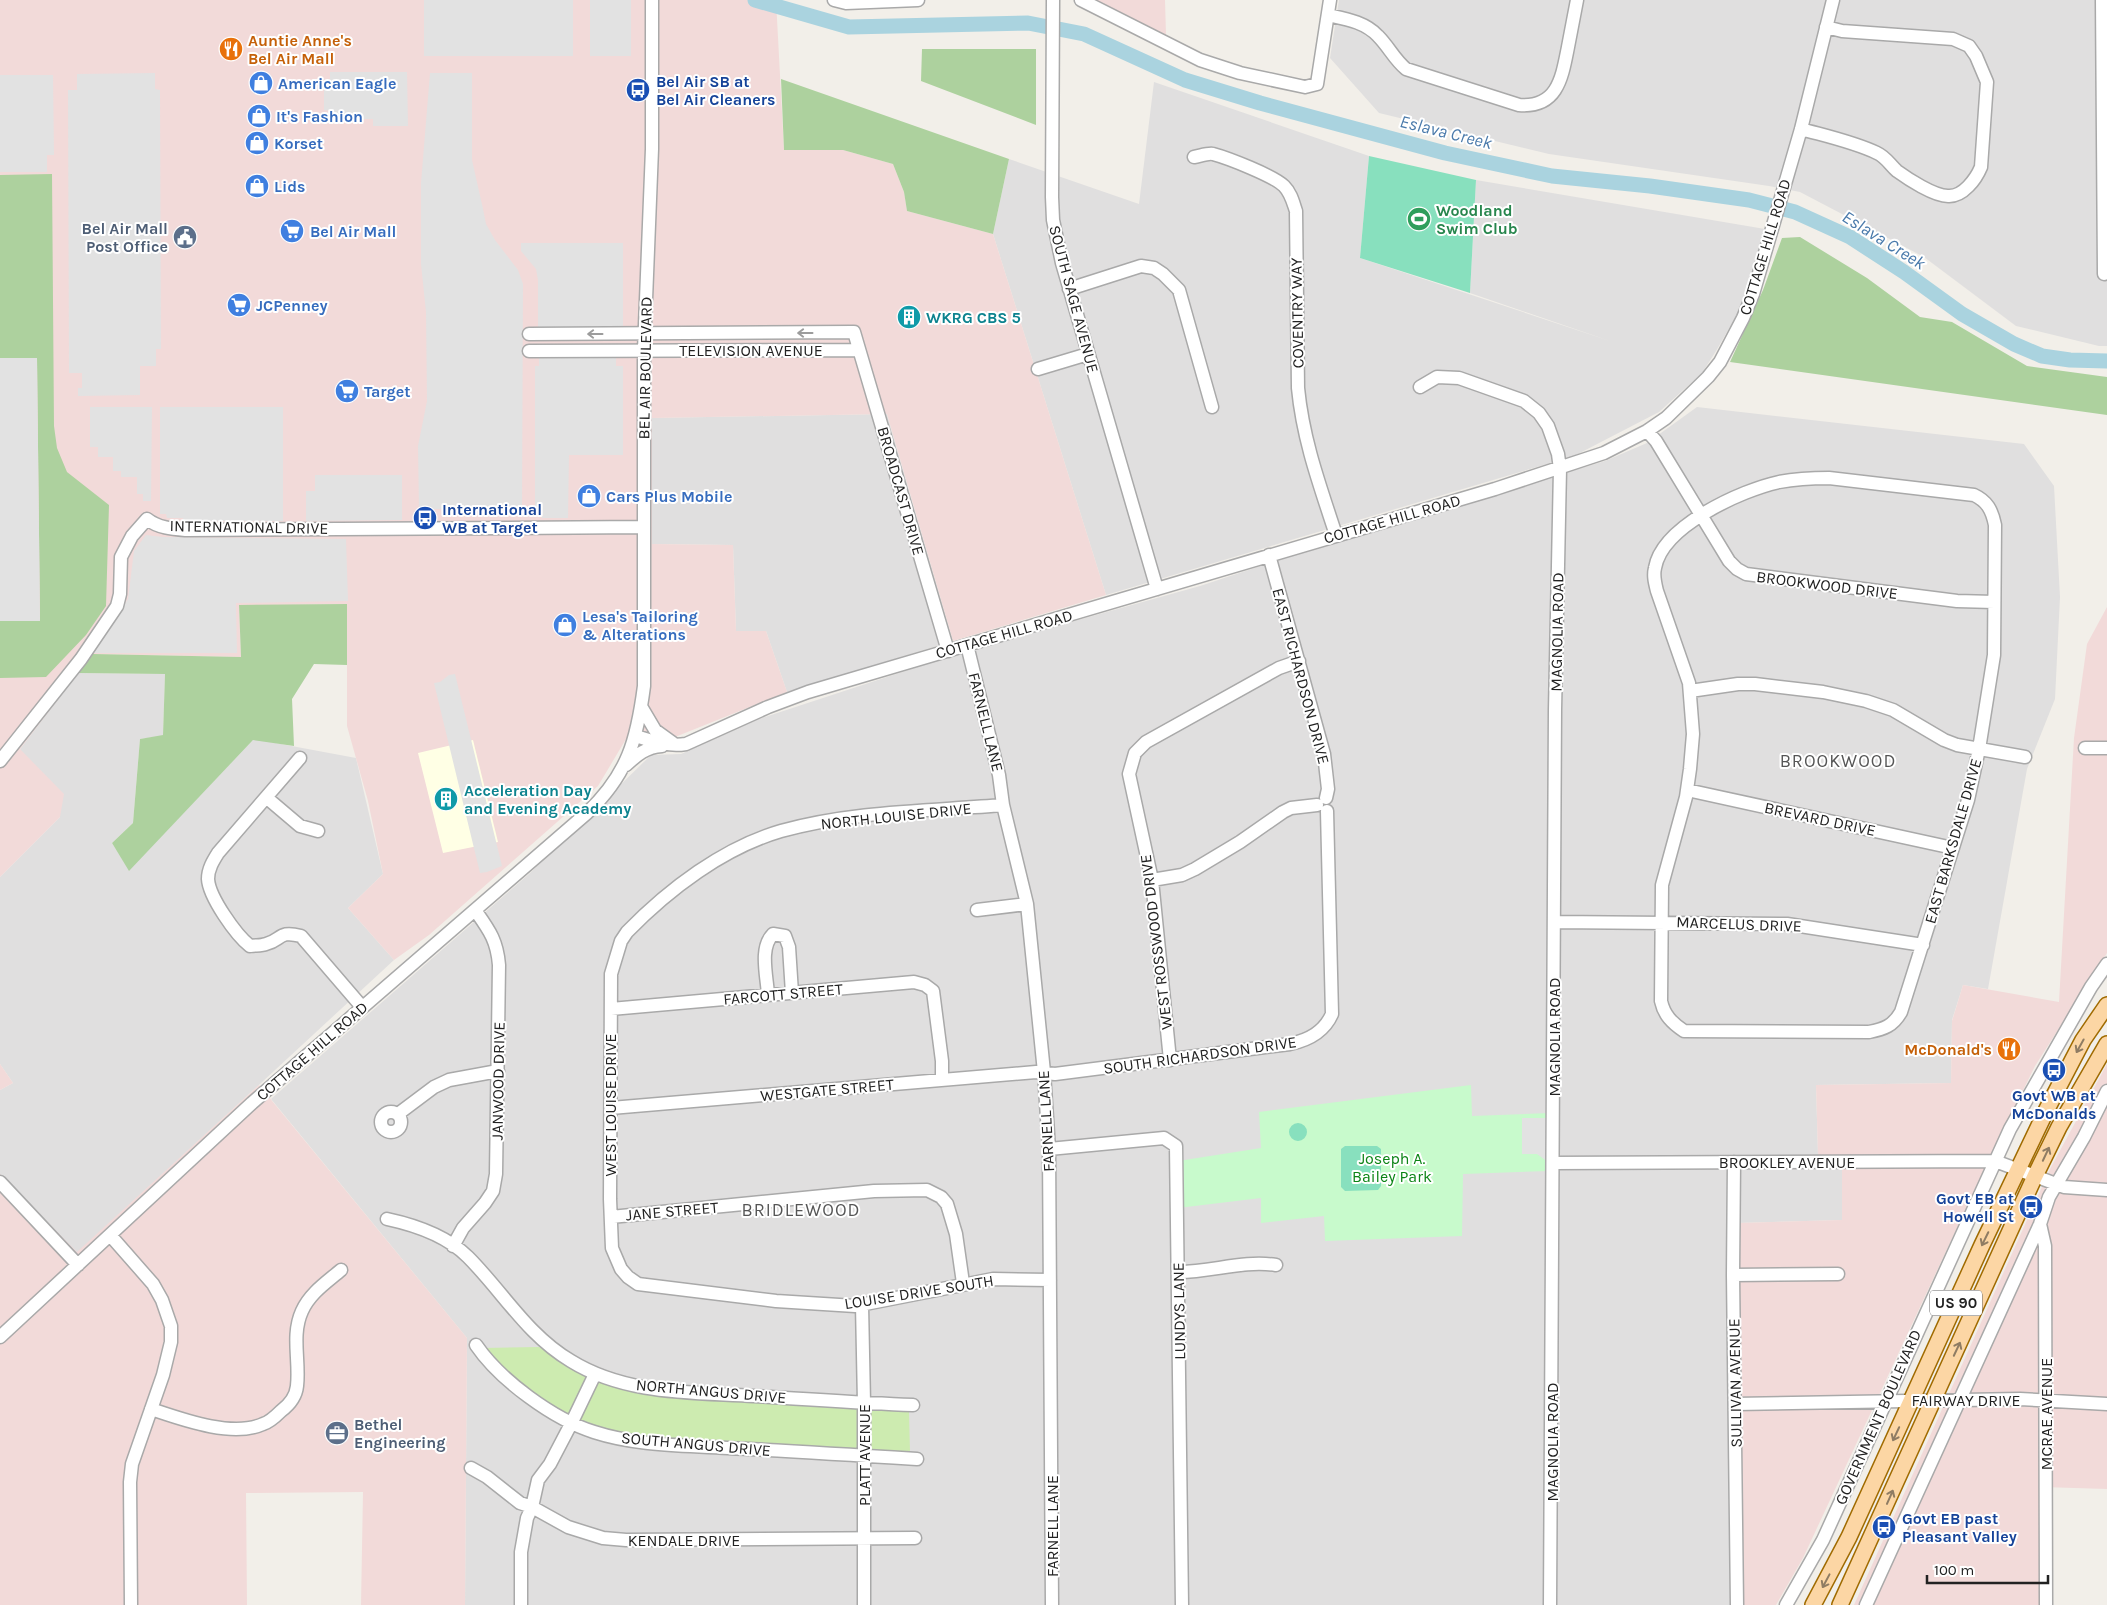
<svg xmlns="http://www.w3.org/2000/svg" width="2107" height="1605" font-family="Karla,sans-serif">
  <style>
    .residential { fill: #e0dfdf }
    .commercial { fill: #f2dad9 }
    .education { fill: #ffffe5 }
    .grass { fill: #cdebb0 }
    .forest { fill: #add19e }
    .park { fill: #c8facc }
    .pitch { fill: #88e0be }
    .parking { fill: #e2e2e2 }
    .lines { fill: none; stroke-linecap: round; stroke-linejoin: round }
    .river { stroke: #aad3df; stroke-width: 15 }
    .minor-casing { stroke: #a9a9a9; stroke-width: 15 }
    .major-casing { stroke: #a06b00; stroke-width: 18 }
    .minor { stroke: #fff; stroke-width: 12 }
    .major { stroke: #fcd6a4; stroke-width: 15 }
    .oneway { stroke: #9c9c9c }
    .oneway2 { stroke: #8f7c63 }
    .labels { text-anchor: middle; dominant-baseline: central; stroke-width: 4; stroke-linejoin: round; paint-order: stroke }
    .shield { fill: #fff; stroke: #646464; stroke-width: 1 }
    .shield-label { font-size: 15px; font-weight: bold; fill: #222 }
    .food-label { font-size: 16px; font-weight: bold; fill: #c56008; stroke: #fff; text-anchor: start }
    .transit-label { font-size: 16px; font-weight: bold; fill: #164399; stroke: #fff; text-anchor: start }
    .shop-label { font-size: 16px; font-weight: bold; fill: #366cbe; stroke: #fff; text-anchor: start }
    .leisure-label { font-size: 16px; font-weight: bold; fill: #27864d; stroke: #fff; text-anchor: start }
    .service-label { font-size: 16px; font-weight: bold; fill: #4e5e75; stroke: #fff; text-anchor: end }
    .street-label { font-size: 16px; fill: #222; stroke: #fff }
    .culture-label { font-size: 16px; font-weight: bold; fill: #0d838f; stroke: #fff; text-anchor: start }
    .park-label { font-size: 16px; fill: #0c8416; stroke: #fff }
    .water-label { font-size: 18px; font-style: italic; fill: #4a7aab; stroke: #fff }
    .neighbourhood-label { font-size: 18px; letter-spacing: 1px; fill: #555; stroke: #fff }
  </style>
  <rect width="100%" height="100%" fill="#f2efe9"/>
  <!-- residential -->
  <path class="residential" d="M1339,0H2107V346H2099L2016,326L1924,257L1800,192L1769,186L1549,154L1379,113L1330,58Z
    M1154,82L1369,156L1360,258L1610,341L1470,293L1476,180L1765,229L1742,306L1716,351L1702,373L1659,412L1574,456L1106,595L993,234L1009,159L1139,204Z
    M1697,407L2024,444L2054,486L2060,597L2055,699L2027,769L1988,989L1963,985L1952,1020L1951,1083L1816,1085L1818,1156L1842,1155V1220L1738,1223L1742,1605H465L467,1338L271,1099L529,874L651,755L681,754L759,719L960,653L1200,586L1334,542L1605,461L1647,443Z
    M887,414L953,641L787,692L766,631H736L733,545L652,544V418Z
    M78,673L165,674L163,736L140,739L133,823L112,843L129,870L254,739L356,758L383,874L348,908L394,960L77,1253L0,1174V1090L13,1083L0,1064V877L60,817L20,749Z"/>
  <!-- commercial -->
  <path class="commercial" d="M0,0H776L784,150H843L893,164L904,192L907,211L993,234L1106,595L953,641L887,414L652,418V544L733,545L736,631H766L787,692L675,737L626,739L598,786L429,935L394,960L348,908L383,874L368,801L347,726V604L239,606L241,657L93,654L20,749L64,794L60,817L0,877Z
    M1094,0H1165L1166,35Z
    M2107,607V953L2035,1066L1983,1172L1803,1558L1776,1605H1742L1738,1223L1842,1220V1156H1818L1816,1085L1951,1083L1952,1021L1963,985L2059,1002L2074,738L2087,644Z
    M0,1064L13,1083L0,1090Z
    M2107,1064V1489L2042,1487L2039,1605H1854L2050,1169Z
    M259,1085L467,1338L465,1605H361L363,1492L246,1493L247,1605H0V1174L77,1252Z"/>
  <!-- education -->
  <path class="education" d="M473,740L498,842L443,853L418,753Z"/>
  <!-- grass -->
  <path class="grass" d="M539,1347L573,1369L605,1384L647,1394L909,1411L910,1452L647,1438C607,1430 560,1417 527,1390C512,1377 498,1362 483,1348Z"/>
  <!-- forest -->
  <path class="forest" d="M922,49H1036V125L921,81Z
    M781,79L1009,159L993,234L907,211L904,192L893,164L843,150H784Z
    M52,174L54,426L57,448L67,472L109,505L106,606L86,635L46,677L0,678V621L40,620L37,358H0V175Z
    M1800,237L1867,278L1920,317L1952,322L2027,366L2107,377V415L1730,362L1763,290L1782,238Z
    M347,604V665L314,664L292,699L294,746L253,740L129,871L112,843L133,823L140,739L163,735L165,674L78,673L93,654L241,657L239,605Z"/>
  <!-- park -->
  <path class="park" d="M1471,1085L1472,1116L1550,1113L1549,1171L1463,1174L1462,1236L1325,1241L1324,1216L1261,1223V1198L1178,1208V1161L1261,1148L1259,1112Z"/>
  <!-- pitch -->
  <path class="pitch" d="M1369,156L1476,180L1470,293L1360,258Z
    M1289 1132a9 9 0 1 1 18 0a9 9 0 1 1-18 0Z
    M1345,1146H1377L1381,1149V1186L1378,1190L1345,1191L1341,1187V1149Z"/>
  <!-- parking -->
  <path class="parking" d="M424,0H573V56H424Z
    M590,0H631V56H590Z
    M330,72H407L408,126H373V119H333V111L324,110V80L330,79Z
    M155,73V89L160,90L161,349H156V366H140V395L78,396V388H82V373H69L68,90H77V74Z
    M430,73H472V160L483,209L486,224L495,240L518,270L523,284L522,509H419L418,446L427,401L426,312L421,264V183Z
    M0,75H53L54,155H47V172H0Z
    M521,243H623V327H538V280L536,269L521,251Z
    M0,358H37L40,621H0Z
    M539,358H616V366H623V455H569L568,518H542V512H535V366H539Z
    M90,407H152L151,501H143V494H137V477H121V471H113V457H98V447H90Z
    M160,407H283V521H183V518H167L166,514H160Z
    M315,475H402V520L306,521V491H315Z
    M146,535L163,537L346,539L348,601L236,603L237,653H93L128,599L134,551Z
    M455,674L502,866L487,872L480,873L434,683L440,682L449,675Z
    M1522,1118H1548V1162L1537,1154H1522Z"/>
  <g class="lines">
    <!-- river -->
    <path class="river" d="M755,0L849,27L1028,23L1084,34L1185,80L1260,103L1445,153L1552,176L1650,186L1749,200L1795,212L1850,237L1904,272L1962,314L2014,344L2042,356L2070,360L2107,361"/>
    <!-- minor casing -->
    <g class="minor-casing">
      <path id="minor" d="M834,0L846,3L918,0
        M1053,0L1052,197L1053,220L1062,263L1157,589
        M1081,0L1200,60L1240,73L1305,87L1317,84L1330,0
        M2102,0L2104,274
        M1328,15C1346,19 1365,22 1378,36C1389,47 1394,59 1406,69L1519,105C1558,108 1562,77 1568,47C1571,31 1574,16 1577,0
        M1801,129C1826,136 1854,142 1877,153C1886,157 1890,165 1897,171C1908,179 1934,196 1948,196C1963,197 1976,179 1981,167L1987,82L1976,56L1969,46L1953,39L1842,31L1826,27
        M1194,157C1200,156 1208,153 1213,154C1228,158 1274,176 1284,186C1291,193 1293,202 1296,211L1298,388C1303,440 1320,486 1336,535
        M1069,289L1141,266L1154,268L1163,274L1179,290L1212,407
        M529,334L854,332L948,651
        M529,351L859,350
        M1038,369L1088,354
        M1420,387L1437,377L1459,378L1524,401L1539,413L1548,426L1558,454L1560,469L1555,710L1550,1605
        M1647,431L1656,441L1729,561L1737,569L1746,574L1957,601L1994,602
        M1829,478L1974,495C1987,501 1992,510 1995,525L1994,655L1979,749L1968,800L1901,1012C1893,1026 1884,1029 1869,1032L1684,1031C1672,1023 1664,1015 1661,1001L1662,885L1686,797L1690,769L1693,734L1689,683L1657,591C1655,583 1653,576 1655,568C1662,526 1742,490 1779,482C1795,479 1812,478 1829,478Z
        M1269,555L1324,754L1328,789L1326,798
        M967,645L999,775L1003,805L1027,904L1044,1072L1049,1149L1052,1605
        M1690,691L1738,684H1755L1823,692L1866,701L1893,710L1944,740L1957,745L2025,757
        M642,708L655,730L673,743
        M636,736C652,741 668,747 686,744L768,707L808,692L1495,489L1604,453L1647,431L1666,418L1708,377L1720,362L1743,318L1753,294L1801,129L1833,0
        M2085,748H2107
        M300,758L218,853C213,861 208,869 208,879C209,897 236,935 250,946C255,945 261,946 266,944C282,940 278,930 301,936L362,1007
        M0,761L81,659L117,606L120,594L121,557L132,536L147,519C158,528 173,529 186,530L644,527
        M626,765C637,755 646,747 662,746
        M1687,790L1953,848
        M267,798L300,826L318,831
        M1003,805C931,811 852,811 781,831C723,848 669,889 627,932L621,941L611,974L610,1199L612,1248L621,1269L628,1277L638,1284L776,1301L855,1306L993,1279L1050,1280
        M1152,880L1182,875L1195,869L1240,842L1283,812L1291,808L1317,805
        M977,910L1027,904
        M1554,922L1787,924L1923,945
        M768,995C767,976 759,948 773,934L785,936L789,947L792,993
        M611,1009L914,982L925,985L933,991L942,1061V1080
        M1170,1060L1152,880L1129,774L1135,753L1146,742L1279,668L1299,661
        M611,1108L1036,1072L1055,1074L1290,1044C1309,1040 1324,1032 1332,1014L1327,811
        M381 1122a10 10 0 1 1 20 0a10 10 0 1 1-20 0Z
        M398,1114L434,1087L449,1080L498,1071
        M1049,1149L1164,1138L1176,1146L1182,1605
        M1734,1162L1733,1275L1737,1605
        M1553,1163L1995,1161L2064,1187L2107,1190
        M0,1182L78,1265
        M611,1217L874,1191L927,1190L941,1197L947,1204L956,1234L963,1283
        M387,1219C415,1225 447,1236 468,1257C503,1292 527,1335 571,1361C626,1395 692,1392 754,1396C807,1399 860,1403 913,1405
        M2040,1224L2045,1246L2046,1605
        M110,1235L153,1284L162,1300L171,1326V1342L163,1375L132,1464L130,1482L131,1605
        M453,1246L463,1228L485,1203L493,1191L496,1174L499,965C497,940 489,930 475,910
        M1179,1272C1212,1272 1243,1260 1276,1265
        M1733,1275L1838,1274
        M862,1305L864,1403V1605
        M0,1337L252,1103L587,813C628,774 637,740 644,686V350L652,149V0
        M476,1345C500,1380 553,1419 594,1432C637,1446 684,1445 728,1448C791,1451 854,1455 917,1459
        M1735,1404L2020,1399L2107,1404
        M151,1409C181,1419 232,1438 263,1424C270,1422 276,1416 281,1411C289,1405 296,1396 297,1386C300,1361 291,1335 302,1311C310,1293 327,1282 341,1270
        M471,1468L487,1477L520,1503L532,1507L568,1527L603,1538L626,1540L915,1538
        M521,1605V1552L527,1518L532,1507L538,1480L550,1464L572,1422L595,1374
        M1786,1605L1823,1540L2010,1129L2091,987L2107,964
        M1866,1605L2040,1224L2049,1197L2084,1137L2107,1091"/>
    </g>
    <!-- major casing -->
    <g class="major-casing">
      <path id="major" d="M1813,1605L1849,1537L1982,1245L2047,1109L2083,1040L2107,1005
        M1840,1605L2035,1176L2059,1127L2107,1044"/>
    </g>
    <!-- minor -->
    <use href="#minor" class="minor"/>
    <!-- major -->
    <use href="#major" class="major"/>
  </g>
  <!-- one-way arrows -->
  <defs><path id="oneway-shaft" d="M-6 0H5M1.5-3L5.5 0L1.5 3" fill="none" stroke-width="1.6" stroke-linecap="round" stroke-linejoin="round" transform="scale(1.25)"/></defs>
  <g class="oneway">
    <use href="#oneway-shaft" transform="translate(805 333) rotate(180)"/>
    <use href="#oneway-shaft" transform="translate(595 334) rotate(180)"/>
  </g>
  <g class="oneway2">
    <use href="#oneway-shaft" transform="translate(2080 1046) rotate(119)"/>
    <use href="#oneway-shaft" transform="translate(2046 1154) rotate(-65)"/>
    <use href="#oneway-shaft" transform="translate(1985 1239) rotate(116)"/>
    <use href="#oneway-shaft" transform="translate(1957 1349) rotate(-65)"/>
    <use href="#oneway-shaft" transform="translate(1896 1434) rotate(115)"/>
    <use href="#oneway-shaft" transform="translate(1890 1497) rotate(-66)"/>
    <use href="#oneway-shaft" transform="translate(1826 1581) rotate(118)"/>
  </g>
  <!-- icons -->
  <defs>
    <g id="restaurant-disc" transform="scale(1.25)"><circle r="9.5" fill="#e8710a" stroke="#fff"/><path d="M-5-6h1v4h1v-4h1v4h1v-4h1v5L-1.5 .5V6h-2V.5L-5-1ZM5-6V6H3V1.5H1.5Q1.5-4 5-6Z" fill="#fff"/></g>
    <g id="shop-disc" transform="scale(1.25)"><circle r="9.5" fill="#3f7fe0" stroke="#fff"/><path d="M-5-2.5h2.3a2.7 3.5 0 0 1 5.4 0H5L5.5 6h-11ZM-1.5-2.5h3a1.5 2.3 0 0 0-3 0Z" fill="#fff"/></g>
    <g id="bus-disc" transform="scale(1.25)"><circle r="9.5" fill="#1a4fb4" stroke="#fff"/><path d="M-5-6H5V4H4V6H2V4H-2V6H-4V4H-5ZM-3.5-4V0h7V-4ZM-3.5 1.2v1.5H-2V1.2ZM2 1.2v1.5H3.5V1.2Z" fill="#fff"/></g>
    <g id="stadium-disc" transform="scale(1.25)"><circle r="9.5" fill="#2e9e5b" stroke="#fff"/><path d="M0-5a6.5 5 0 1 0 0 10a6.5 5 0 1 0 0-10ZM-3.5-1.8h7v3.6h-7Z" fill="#fff"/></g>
    <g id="supermarket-disc" transform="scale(1.25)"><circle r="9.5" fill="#3f7fe0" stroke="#fff"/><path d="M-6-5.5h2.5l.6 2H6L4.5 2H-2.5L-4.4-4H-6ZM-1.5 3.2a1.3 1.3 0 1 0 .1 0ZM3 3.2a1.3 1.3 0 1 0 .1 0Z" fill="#fff"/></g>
    <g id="civic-disc" transform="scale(1.25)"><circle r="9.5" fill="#5c6f8a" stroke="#fff"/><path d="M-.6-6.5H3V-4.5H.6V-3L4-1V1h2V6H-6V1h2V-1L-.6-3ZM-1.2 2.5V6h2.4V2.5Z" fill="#fff"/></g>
    <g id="building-disc" transform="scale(1.25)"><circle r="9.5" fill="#0f9aa8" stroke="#fff"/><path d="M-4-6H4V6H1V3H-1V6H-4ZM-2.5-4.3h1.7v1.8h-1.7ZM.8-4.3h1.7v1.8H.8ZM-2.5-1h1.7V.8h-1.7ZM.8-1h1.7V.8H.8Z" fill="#fff"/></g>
    <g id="office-disc" transform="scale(1.25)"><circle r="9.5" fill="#5c6f8a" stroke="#fff"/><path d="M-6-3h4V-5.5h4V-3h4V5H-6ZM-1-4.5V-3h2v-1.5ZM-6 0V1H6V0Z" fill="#fff"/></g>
  </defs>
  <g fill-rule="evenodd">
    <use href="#restaurant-disc" x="231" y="49"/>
    <use href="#shop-disc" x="261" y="83"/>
    <use href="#bus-disc" x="638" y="90"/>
    <use href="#shop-disc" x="259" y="116"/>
    <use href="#shop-disc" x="257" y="143"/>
    <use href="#shop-disc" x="257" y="186"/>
    <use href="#stadium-disc" x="1419" y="219"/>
    <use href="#supermarket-disc" x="292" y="231"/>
    <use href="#civic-disc" x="185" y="237"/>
    <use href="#supermarket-disc" x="239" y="305"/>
    <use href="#building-disc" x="909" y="317"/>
    <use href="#supermarket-disc" x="347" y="391"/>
    <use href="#shop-disc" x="589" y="496"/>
    <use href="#bus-disc" x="425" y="518"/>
    <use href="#shop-disc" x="565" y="625"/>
    <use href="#building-disc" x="446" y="799"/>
    <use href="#restaurant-disc" x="2009" y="1049"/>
    <use href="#bus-disc" x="2054" y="1070"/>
    <use href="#bus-disc" x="2031" y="1207"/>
    <use href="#office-disc" x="337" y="1433"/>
    <use href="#bus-disc" x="1884" y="1527"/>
  </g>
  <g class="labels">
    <!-- shield labels -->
    <rect class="shield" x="1930" y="1290.5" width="52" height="25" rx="4"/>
    <g class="shield-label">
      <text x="1956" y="1303">US 90</text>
    </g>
    <!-- food labels -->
    <g class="food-label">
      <text x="248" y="40">Auntie Anne's<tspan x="248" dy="18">Bel Air Mall</tspan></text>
      <text x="1992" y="1049" text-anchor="end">McDonald's</text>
    </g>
    <!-- transit labels -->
    <g class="transit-label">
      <text x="656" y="81">Bel Air SB at<tspan x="656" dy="18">Bel Air Cleaners</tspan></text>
      <text x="442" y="509">International<tspan x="442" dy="18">WB at Target</tspan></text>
      <text x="2054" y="1095" text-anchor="middle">Govt WB at<tspan x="2054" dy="18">McDonalds</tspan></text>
      <text x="2014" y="1198" text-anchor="end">Govt EB at<tspan x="2014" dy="18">Howell St</tspan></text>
      <text x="1902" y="1518">Govt EB past<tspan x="1902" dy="18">Pleasant Valley</tspan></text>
    </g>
    <!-- shop labels -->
    <g class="shop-label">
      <text x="278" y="83">American Eagle</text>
      <text x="276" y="116">It's Fashion</text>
      <text x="274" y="143">Korset</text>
      <text x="274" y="186">Lids</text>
      <text x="310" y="231">Bel Air Mall</text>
      <text x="256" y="305">JCPenney</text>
      <text x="364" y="391">Target</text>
      <text x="606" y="496">Cars Plus Mobile</text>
      <text x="582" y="616">Lesa's Tailoring<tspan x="582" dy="18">&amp; Alterations</tspan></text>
    </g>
    <!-- leisure labels -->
    <g class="leisure-label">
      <text x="1436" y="210">Woodland<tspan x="1436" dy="18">Swim Club</tspan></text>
    </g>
    <!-- service labels -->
    <g class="service-label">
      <text x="168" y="228">Bel Air Mall<tspan x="168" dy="18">Post Office</tspan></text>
      <text x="354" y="1424" text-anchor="start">Bethel<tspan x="354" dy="18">Engineering</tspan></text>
    </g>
    <!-- street labels -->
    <g class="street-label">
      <text transform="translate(1765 247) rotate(-73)">COTTAGE HILL ROAD</text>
      <text transform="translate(1074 299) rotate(75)">SOUTH SAGE AVENUE</text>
      <text transform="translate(1297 313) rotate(-91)">COVENTRY WAY</text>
      <text x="751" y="350">TELEVISION AVENUE</text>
      <text transform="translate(645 368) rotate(-89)">BEL AIR BOULEVARD</text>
      <text transform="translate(901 491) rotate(74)">BROADCAST DRIVE</text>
      <text transform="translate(1392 519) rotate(-16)">COTTAGE HILL ROAD</text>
      <text transform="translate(249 527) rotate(1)">INTERNATIONAL DRIVE</text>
      <text transform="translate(1827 585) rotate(7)">BROOKWOOD DRIVE</text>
      <text transform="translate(1557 632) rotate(-89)">MAGNOLIA ROAD</text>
      <text transform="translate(1004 634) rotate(-16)">COTTAGE HILL ROAD</text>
      <text transform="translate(1301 676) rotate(75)">EAST RICHARDSON DRIVE</text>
      <text transform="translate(986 722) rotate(76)">FARNELL LANE</text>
      <text transform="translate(896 816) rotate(-6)">NORTH LOUISE DRIVE</text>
      <text transform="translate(1820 819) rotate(12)">BREVARD DRIVE</text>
      <text transform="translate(1953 841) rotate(-74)">EAST BARKSDALE DRIVE</text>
      <text transform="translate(1739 924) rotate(2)">MARCELUS DRIVE</text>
      <text transform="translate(1156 942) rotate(-97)">WEST ROSSWOOD DRIVE</text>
      <text transform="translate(783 994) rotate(-5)">FARCOTT STREET</text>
      <text transform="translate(1554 1037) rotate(-90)">MAGNOLIA ROAD</text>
      <text transform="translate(312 1051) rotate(-41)">COTTAGE HILL ROAD</text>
      <text transform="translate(1200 1055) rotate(-8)">SOUTH RICHARDSON DRIVE</text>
      <text transform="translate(498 1081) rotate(-89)">JANWOOD DRIVE</text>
      <text transform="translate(827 1090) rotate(-5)">WESTGATE STREET</text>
      <text transform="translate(610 1105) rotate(-90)">WEST LOUISE DRIVE</text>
      <text transform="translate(1046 1121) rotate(-93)">FARNELL LANE</text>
      <text x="1787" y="1162">BROOKLEY AVENUE</text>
      <text transform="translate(672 1211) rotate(-5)">JANE STREET</text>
      <text transform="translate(919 1292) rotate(-9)">LOUISE DRIVE SOUTH</text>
      <text transform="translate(1179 1311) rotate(-91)">LUNDYS LANE</text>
      <text transform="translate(1735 1383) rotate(-91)">SULLIVAN AVENUE</text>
      <text transform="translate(711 1391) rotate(5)">NORTH ANGUS DRIVE</text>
      <text x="1966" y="1400">FAIRWAY DRIVE</text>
      <text transform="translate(2046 1414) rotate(-90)">MCRAE AVENUE</text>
      <text transform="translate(1878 1417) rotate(-66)">GOVERNMENT BOULEVARD</text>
      <text transform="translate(1552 1442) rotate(-90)">MAGNOLIA ROAD</text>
      <text transform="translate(696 1444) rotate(5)">SOUTH ANGUS DRIVE</text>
      <text transform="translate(864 1455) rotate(-90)">PLATT AVENUE</text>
      <text transform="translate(1052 1526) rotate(-90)">FARNELL LANE</text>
      <text x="684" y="1540">KENDALE DRIVE</text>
    </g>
    <!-- culture labels -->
    <g class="culture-label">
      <text x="926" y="317">WKRG CBS 5</text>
      <text x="464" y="790">Acceleration Day<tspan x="464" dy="18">and Evening Academy</tspan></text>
    </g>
    <!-- park labels -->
    <g class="park-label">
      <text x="1392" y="1158">Joseph A.<tspan x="1392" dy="18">Bailey Park</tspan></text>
    </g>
    <!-- water labels -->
    <g class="water-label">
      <text transform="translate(1446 132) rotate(14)">Eslava Creek</text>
      <text transform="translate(1884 240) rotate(32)">Eslava Creek</text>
    </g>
    <!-- neighbourhood labels -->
    <g class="neighbourhood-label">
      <text x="1838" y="761">BROOKWOOD</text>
      <text x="801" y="1210">BRIDLEWOOD</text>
    </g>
  </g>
  <!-- scale -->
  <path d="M1927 1575v8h121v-8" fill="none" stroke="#222222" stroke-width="2.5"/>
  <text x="1934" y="1575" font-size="15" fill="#222222" stroke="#ffffff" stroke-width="4" paint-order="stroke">100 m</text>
</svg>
